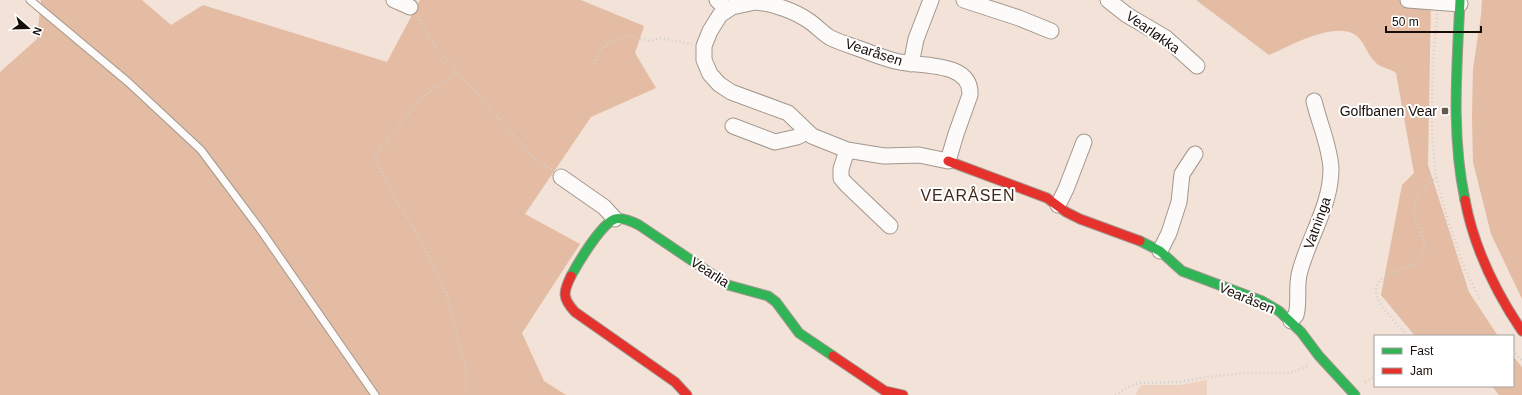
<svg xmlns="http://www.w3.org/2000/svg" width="1522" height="395" font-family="Arial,sans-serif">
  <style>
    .green { fill: #eed1be }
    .forest { fill: #e3bca3 }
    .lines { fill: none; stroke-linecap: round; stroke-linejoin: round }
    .lane-casing { stroke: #a3978e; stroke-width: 9 }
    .street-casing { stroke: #a3978e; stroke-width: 17 }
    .fast-casing { stroke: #a3978e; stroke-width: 11 }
    .jam-casing { stroke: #a3978e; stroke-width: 11 }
    .path { stroke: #d3cecb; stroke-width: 2.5; stroke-dasharray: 1 3; stroke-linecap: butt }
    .lane { stroke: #fdfbf9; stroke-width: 7 }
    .street { stroke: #fdfbf9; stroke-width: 15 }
    .fast { stroke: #30b455; stroke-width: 9 }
    .jam { stroke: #e5322d; stroke-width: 9 }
    .poi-dot { fill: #645850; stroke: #fff; stroke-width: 1.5 }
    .labels { text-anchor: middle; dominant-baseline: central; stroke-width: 4; stroke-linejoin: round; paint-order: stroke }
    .street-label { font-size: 14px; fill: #180e08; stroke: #fff }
    .poi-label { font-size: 14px; fill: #180e08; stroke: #fff; text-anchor: end }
    .quarter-label { font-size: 16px; letter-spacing: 1px; fill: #41291a; stroke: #fff }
  </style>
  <rect width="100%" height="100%" fill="#f2e2d7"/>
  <!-- green -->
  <path class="green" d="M1207,380V395H1136L1138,390L1142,385H1180Z"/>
  <!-- forest -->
  <path class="forest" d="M41,0H142L171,25L203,5L387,62L420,0H581L644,26L635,53L656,88L591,117L525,214L580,244L522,333L544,381L566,395H0V72L37,39Z
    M1196,0H1431L1428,165L1469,292L1498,336H1415L1381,295L1402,185L1414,173L1396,73C1389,68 1380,68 1374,61C1367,54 1364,40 1354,34C1332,22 1290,46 1269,55Z
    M1482,0H1522V299L1491,234L1473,162L1472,118L1473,69L1481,15Z
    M1513,356L1522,367V395H1499L1492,386H1513Z"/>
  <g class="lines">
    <!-- lane casing -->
    <g class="lane-casing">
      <path id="lane" d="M30,0L128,82L201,150L260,229L375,395"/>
    </g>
    <!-- street casing -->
    <g class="street-casing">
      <path id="street" d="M394,0L410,7
        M717,0L727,10
        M964,0L1019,18L1051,31
        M1108,0L1127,15L1166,38L1197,66
        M1408,0L1460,4
        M755,2C772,3 795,11 809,21C817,26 823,34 831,38C841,43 852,46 863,50C873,54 884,58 895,61C917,67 972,60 970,95L956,134L948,161L919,155L884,156L847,150L812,136L788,113L731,92L719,84L710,74L704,60V46L710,31L720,15L732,7Z
        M911,64L916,39L931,0
        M733,126L775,142L797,137L807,132
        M847,150L841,169V178L846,184L890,226
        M561,177L604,207L615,219
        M1058,205L1066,189L1084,142
        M1160,251L1169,233L1179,202L1182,174L1195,154
        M1291,321L1296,315L1297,310C1299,297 1296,283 1300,271C1309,237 1331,205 1331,169C1330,146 1319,123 1314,101"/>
    </g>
    <!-- fast casing -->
    <g class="fast-casing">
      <path id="fast" d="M1460,0C1457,67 1451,134 1465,200
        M1140,241L1160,251L1182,271L1262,301L1279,311L1301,332L1319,356L1355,395
        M571,276C578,263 601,224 615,219C622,217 633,222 639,225L728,285L768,296L776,302L799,333L833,356"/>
    </g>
    <!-- jam casing -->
    <g class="jam-casing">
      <path id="jam" d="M948,161L1047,198L1066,212L1080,219L1140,241
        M1465,200C1474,248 1495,291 1522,331
        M571,276C563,292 562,298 575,312L675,382L687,395
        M833,356L885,391L903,395"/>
    </g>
    <!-- path -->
    <path class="path" d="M1437,14L1433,61L1432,101V135L1436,177L1449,224L1465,270L1480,299
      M418,16L426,33L436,47L526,149L533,157L552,170
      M594,64L601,49L613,40L626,36L650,41L660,38L692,44
      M458,72L421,98L386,141L375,157L392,194L418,235L446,293L466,369L467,395
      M1405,336L1404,332C1394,320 1362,292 1383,278C1394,271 1406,268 1418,262C1436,242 1409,223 1415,204C1417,193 1429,185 1436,177
      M1513,350L1522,361
      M1365,382L1375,376
      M1115,395L1130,386L1140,383L1180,382L1200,378L1242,373H1288L1294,372L1307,366"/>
    <!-- lane -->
    <use href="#lane" class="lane"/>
    <!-- street -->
    <use href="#street" class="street"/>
    <!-- fast -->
    <use href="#fast" class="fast"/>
    <!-- jam -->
    <use href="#jam" class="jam"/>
  </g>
  <!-- markers -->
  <rect class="poi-dot" x="1441" y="107" width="8" height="8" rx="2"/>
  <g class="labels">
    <!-- street labels -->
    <g class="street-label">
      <text transform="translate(1153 32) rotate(35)">Vearløkka</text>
      <text transform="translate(874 52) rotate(18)">Vearåsen</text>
      <text transform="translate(1317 223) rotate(-70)">Vatninga</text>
      <text transform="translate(710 272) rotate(33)">Vearlia</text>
      <text transform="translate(1247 298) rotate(23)">Vearåsen</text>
    </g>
    <!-- poi labels -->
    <g class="poi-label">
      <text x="1437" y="111">Golfbanen Vear</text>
    </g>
    <!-- quarter labels -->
    <g class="quarter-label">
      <text x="968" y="195">VEARÅSEN</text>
    </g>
  </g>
  <!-- legend -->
  <rect x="1374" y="335" width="140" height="52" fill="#ffffff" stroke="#a39f9c"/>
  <rect x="1382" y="348" width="20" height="6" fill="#30b455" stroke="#a39f9c"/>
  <text x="1410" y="355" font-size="12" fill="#180e08">Fast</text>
  <rect x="1382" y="368" width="20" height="6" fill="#e5322d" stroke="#a39f9c"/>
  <text x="1410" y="375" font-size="12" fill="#180e08">Jam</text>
  <!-- north arrow -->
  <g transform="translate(28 28) rotate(110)" stroke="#ffffff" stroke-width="3" paint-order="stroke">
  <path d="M0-3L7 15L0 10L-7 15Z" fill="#180e08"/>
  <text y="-6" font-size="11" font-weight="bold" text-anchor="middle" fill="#180e08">N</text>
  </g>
  <!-- scale -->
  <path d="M1386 26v6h95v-6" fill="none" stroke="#180e08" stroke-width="2"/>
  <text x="1392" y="26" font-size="12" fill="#180e08" stroke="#ffffff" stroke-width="3" paint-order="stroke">50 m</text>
</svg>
